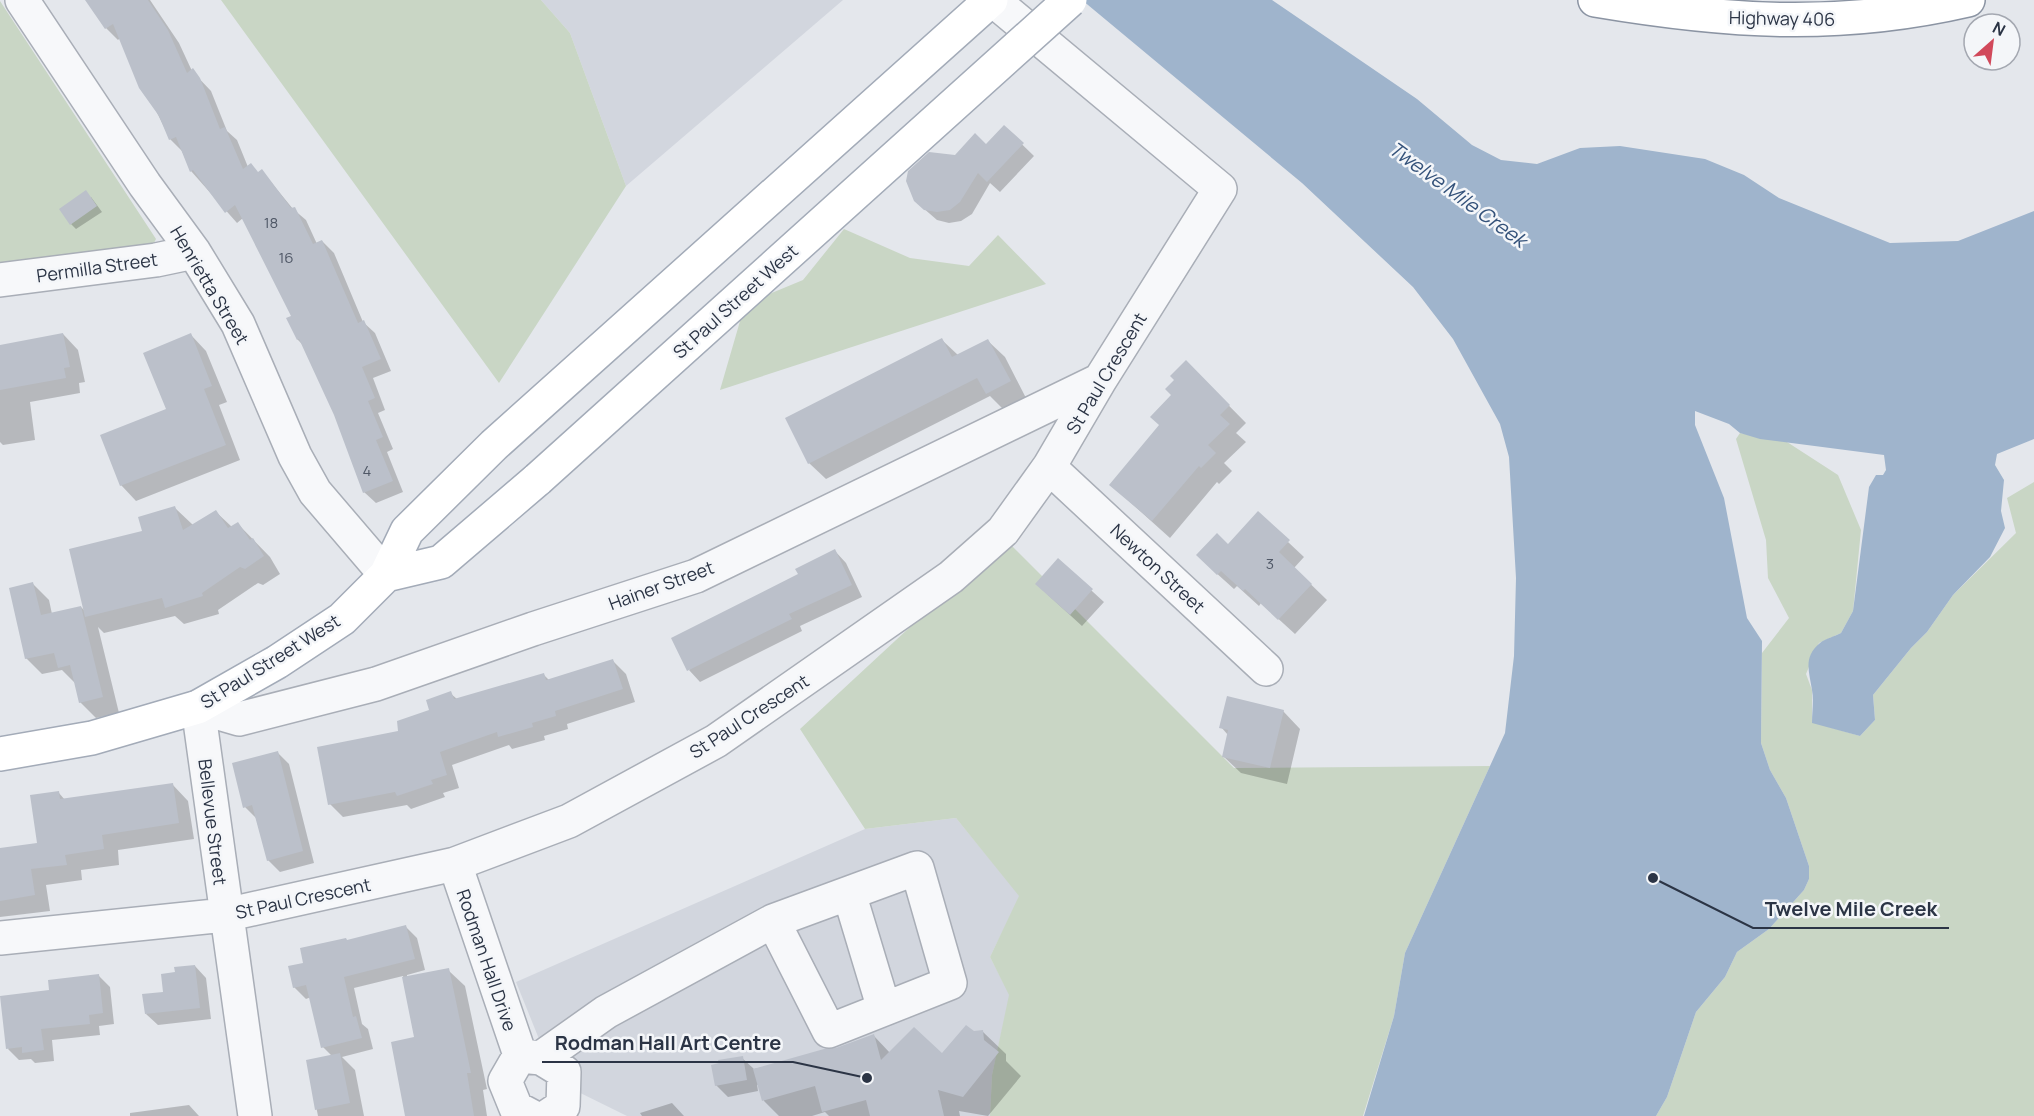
<svg xmlns="http://www.w3.org/2000/svg" width="2034" height="1116" font-family="Manrope,sans-serif">
  <style>
    .built { fill: #d2d6de }
    .green { fill: #c9d6c5 }
    .water { fill: #9fb4cc }
    .shadow { fill: #0003 }
    .building { fill: #bbc0ca }
    .lines { fill: none; stroke-linecap: round; stroke-linejoin: round }
    .minor-casing { stroke: #a9aeb7; stroke-width: 36 }
    .major-casing { stroke: #a3abb8; stroke-width: 36 }
    .highway-casing { stroke: #8b94a3; stroke-width: 36 }
    .minor { stroke: #f7f8fa; stroke-width: 33 }
    .major { stroke: #fff; stroke-width: 33 }
    .highway { stroke: #fff; stroke-width: 33 }
    .major-bridge-casing { stroke: #a3abb8; stroke-width: 36; stroke-linecap: butt }
    .major-bridge { stroke: #fff; stroke-width: 33 }
    .labels { text-anchor: middle; dominant-baseline: central; stroke-width: 5; stroke-linejoin: round; paint-order: stroke }
    .number-label { font-size: 15px; fill: #4f5766 }
    .street-label { font-size: 18px; fill: #2b3445; stroke: #f4f6f9 }
    .water-label { font-size: 20px; font-style: italic; fill: #34527a; stroke: #f4f6f9 }
    .leader { fill: none; stroke: #2b3445; stroke-width: 2 }
    .callout-dot { fill: #2b3445; stroke: #f4f6f9; stroke-width: 2 }
    .callout-label { font-size: 20px; text-anchor: middle; font-weight: bold; fill: #2b3445; stroke: #f4f6f9; stroke-width: 5; stroke-linejoin: round; paint-order: stroke }
  </style>
  <rect width="100%" height="100%" fill="#e4e7ec"/>
  <!-- built -->
  <path class="built" d="M541,0H843L626,186L570,33Z
    M956,818L1020,896L990,957L1010,995L992,1075L990,1116H627L556,1081L516,982L865,829Z"/>
  <!-- green -->
  <path class="green" d="M221,0H541L570,33L626,186L499,383Z
    M0,1L156,239L151,249L0,268Z
    M844,229L910,258L969,266L998,235L1046,284L720,390L745,304L803,280Z
    M1740,433L1787,442L1838,475L1861,530L1853,611L1841,633L1819,643L1806,674L1812,690V722L1860,736L1875,720L1873,695L1911,648L1927,632L1953,595L2016,533L2007,498L2034,482V1116H1656L1667,1097L1696,1012L1725,977L1737,952L1769,929L1804,890L1809,879V866L1786,798L1770,770L1761,743L1762,653L1789,618L1768,578L1766,540L1736,439Z
    M1005,539L1234,768L1490,766L1405,953L1394,1016L1363,1116H990L992,1075L1009,995L990,957L1019,896L956,818L865,829L800,729Z"/>
  <!-- water -->
  <path class="water" d="M1082,0H1272L1417,99L1472,145L1501,160L1537,164L1580,148L1620,146L1705,159L1744,175L1779,198L1890,243L1958,241L2034,211V439L1997,454L1995,465L2004,480L2001,511L2005,528L1990,557L1953,595L1927,632L1911,648L1873,695L1875,720L1860,736L1812,723C1812,712 1814,700 1812,690C1809,671 1803,657 1820,643C1826,638 1834,637 1841,633L1853,611L1869,487L1876,475H1883L1886,470L1884,455L1760,439L1740,433L1729,424L1695,411V425L1724,498L1747,618L1762,641L1761,743L1770,770L1786,798L1809,866V879L1804,890L1769,929L1737,952L1725,977L1696,1012L1667,1097L1656,1116H1364L1394,1016L1405,953L1505,733L1514,656L1516,578L1509,457L1500,424L1453,339L1413,287L1302,183Z"/>
  <!-- shadow -->
  <path class="shadow" d="M87,0H150L179,43L192,71L211,91L227,131L237,140L248,167L259,173L262,171L293,209L306,220L317,244L322,241L334,253L363,322L375,333L391,371L373,378L385,410L378,413L393,449L387,452L403,492L376,503L364,492L336,414L304,346L298,340L293,317L243,218L237,223L191,171L182,151L170,139L120,38L118,40L106,28Z
    M1004,127L1034,156L1000,192L990,183L972,214L961,221L949,223L937,220L915,201L956,156L986,146Z
    M91,197L102,212L76,229L71,224Z
    M63,334L78,350L85,382L79,383L80,393L30,402L35,440L3,445L0,442V346Z
    M191,335L206,351L227,402L219,405L240,460L136,501L121,485L168,410Z
    M942,340L959,356L988,341L1005,357L1026,398L1004,410L990,396L826,479L809,463Z
    M1186,362L1246,423L1236,433L1246,442L1224,463L1232,471L1219,484L1217,482L1170,538L1111,485L1161,425L1173,395L1176,380Z
    M175,508L193,525L216,512L232,527L238,524L270,557L280,574L263,585L258,583L218,610L219,614L184,624L175,616L104,633L98,627L119,713L96,718L80,702L76,684L62,670L42,674L26,658L33,584L49,600L52,614L81,607L86,612L144,532Z
    M1288,542L1304,557L1294,568L1327,600L1295,634L1261,603L1259,606L1237,586L1234,589L1214,571Z
    M835,551L846,563L862,597L800,626L802,631L700,682L689,670L800,575Z
    M1058,560L1104,602L1082,626L1048,595Z
    M613,661L626,674L635,702L567,724L568,729L544,736L545,740L512,749L509,745L452,765L459,788L443,793L445,797L411,809L407,805L343,817L330,804L399,732L431,711L450,693L457,699L544,675L550,681Z
    M1283,711L1300,729L1287,784L1241,773L1223,756L1228,735L1221,727Z
    M277,752L289,764L314,863L280,872L268,860L256,818L245,807Z
    M172,784L188,801L194,839L118,850L119,865L81,870L82,880L46,885L50,911L0,917V850L38,844L59,793L65,800Z
    M405,926L417,938L425,970L407,975V977L448,970L465,986L487,1089L483,1090L487,1116H406L415,1039L403,976L354,988L362,1024L368,1029L373,1049L342,1057L355,1070L364,1116H318L307,1061L332,1056L323,1047L311,997L306,999L294,987L305,964L348,941Z
    M195,966L206,978L211,1019L158,1025L146,1014L164,993L177,974Z
    M99,976L110,987L114,1024L99,1026L100,1035L52,1040L54,1061L35,1063L31,1059L19,1060L8,1049L51,991Z
    M983,1032L1006,1054V1061L1021,1076L988,1116L959,1111L960,1116H829L825,1112L812,1116H779L764,1101L759,1084L757,1085L758,1091L728,1097L716,1085L742,1058L754,1069L836,1050L874,1036L890,1053L942,1055L973,1033Z
    M672,1103L684,1116H642L640,1113Z
    M189,1105L199,1116H130V1113Z"/>
  <!-- building -->
  <path class="building" d="M85,0H148L168,30L187,73L193,68L200,78L220,129L225,127L243,169L251,163L258,172L262,169L291,208L295,207L313,244L322,240L358,323L364,320L381,359L362,367L375,398L368,401L383,437L376,440L393,481L363,493L334,415L299,339L297,340L286,318L291,316L235,205L225,213L193,170L190,172L176,137L169,140L159,116L139,88L113,24L105,29Z
    M1004,125L1024,143L987,182L978,173L960,202L950,210L937,212L924,210L914,201L906,181L908,171L929,152L955,155L975,133L986,144Z
    M86,190L97,206L70,225L59,209Z
    M63,333L70,367L64,368L66,378L0,390V345Z
    M191,333L212,386L204,389L226,445L120,486L100,435L166,409L143,353Z
    M942,338L952,357L988,339L1011,381L986,394L977,378L808,464L785,418Z
    M1186,360L1230,405L1220,415L1230,424L1208,445L1216,453L1201,468L1199,466L1152,521L1109,485L1159,425L1150,417L1171,395L1165,389L1174,380L1170,376Z
    M175,506L183,530L216,510L228,528L238,522L250,540L253,538L264,556L245,569L240,567L202,593L203,596L165,608L162,598L85,617L69,549L142,531L138,517Z
    M1258,511L1290,540L1279,552L1312,584L1278,620L1245,589L1243,591L1221,571L1217,575L1196,555L1217,533L1228,544Z
    M835,549L852,585L789,614L792,619L687,671L671,638L798,574L795,569Z
    M1058,558L1093,589L1070,615L1035,584Z
    M33,582L41,615L81,606L103,697L79,703L70,665L58,668L54,653L25,659L9,588Z
    M613,659L623,689L555,711L556,716L532,723L533,727L498,737L497,732L440,752L447,775L431,780L433,784L397,796L395,792L328,805L317,747L398,731L397,721L429,710L426,700L451,691L454,699L544,673L546,680Z
    M1227,696L1284,710L1270,768L1222,757L1228,730L1219,728Z
    M278,751L303,851L267,861L252,805L243,808L232,763Z
    M173,783L179,823L102,835L104,849L65,855L67,865L31,869L35,895L0,901V848L37,843L30,795L59,791L60,799Z
    M406,925L415,959L344,977L353,1017L356,1016L362,1038L321,1048L306,985L293,988L288,966L303,963L300,948L346,938L347,940Z
    M195,965L200,1008L145,1014L142,994L163,992L161,974L175,972L174,967Z
    M449,968L471,1073H467L474,1116H405L391,1042L414,1037L402,977Z
    M99,974L103,1013L89,1015L90,1024L41,1029L44,1050L22,1053V1047L6,1049L0,996L49,990L48,980Z
    M966,1025L974,1031L983,1030L984,1040L999,1052L963,1097L938,1090L944,1116H870L866,1100L822,1112L815,1086L762,1101L753,1069L824,1049L836,1048L874,1034L881,1060L914,1027L942,1053Z
    M340,1053L350,1103L315,1110L306,1060Z
    M743,1056L747,1080L715,1086L711,1065L719,1063L718,1060Z"/>
  <g class="lines">
    <!-- minor casing -->
    <g class="minor-casing">
      <path id="minor" d="M22,0L145,185L194,252L238,324L295,456L315,492L386,575
        M0,280L156,260L194,252
        M1049,467L1266,669
        M455,864L520,1055L505,1081L516,1108L531,1116
        M849,893L884,1009
        M0,938L225,915L455,864L569,821L716,741L951,577L1003,531L1049,467L1100,380L1220,189L993,0
        M521,1056L541,1058L564,1072L563,1106L548,1116
        M541,1058L606,1012L773,921L829,1031L950,983L917,868L773,921
        M255,1116L198,707L239,719L376,684L533,629L696,576L1100,380"/>
    </g>
    <!-- major casing -->
    <g class="major-casing">
      <path id="major" d="M386,575L441,562L538,479
        M0,754L92,738L198,707L277,662L342,619L386,575L407,531L494,445L991,0"/>
    </g>
    <!-- highway casing -->
    <g class="highway-casing">
      <path id="highway" d="M1595,0C1726,22 1838,30 1968,0"/>
    </g>
    <!-- minor -->
    <use href="#minor" class="minor"/>
    <!-- major -->
    <use href="#major" class="major"/>
    <!-- highway -->
    <use href="#highway" class="highway"/>
    <!-- major-bridge casing -->
    <g class="major-bridge-casing">
      <path id="major-bridge" d="M538,479L1070,0"/>
    </g>
    <!-- major-bridge -->
    <use href="#major-bridge" class="major-bridge"/>
  </g>
  <g class="labels">
    <!-- number labels -->
    <g class="number-label">
      <text x="271" y="222">18</text>
      <text x="286" y="257">16</text>
      <text x="367" y="470">4</text>
      <text x="1270" y="563">3</text>
    </g>
    <!-- street labels -->
    <g class="street-label">
      <text transform="translate(1782 18) rotate(1)">Highway 406</text>
      <text transform="translate(97 267) rotate(-8)">Permilla Street</text>
      <text transform="translate(210 285) rotate(59)">Henrietta Street</text>
      <text transform="translate(735 301) rotate(-42)">St Paul Street West</text>
      <text transform="translate(1106 373) rotate(-59)">St Paul Crescent</text>
      <text transform="translate(1158 568) rotate(43)">Newton Street</text>
      <text transform="translate(661 585) rotate(-20)">Hainer Street</text>
      <text transform="translate(270 661) rotate(-32)">St Paul Street West</text>
      <text transform="translate(749 716) rotate(-33)">St Paul Crescent</text>
      <text transform="translate(213 822) rotate(83)">Bellevue Street</text>
      <text transform="translate(303 898) rotate(-12)">St Paul Crescent</text>
      <text transform="translate(487 960) rotate(71)">Rodman Hall Drive</text>
    </g>
    <!-- water labels -->
    <g class="water-label">
      <text transform="translate(1458 194) rotate(36)">Twelve Mile Creek</text>
    </g>
  </g>
  <!-- callouts -->
  <path class="leader" d="M1653 878L1753 928H1949M867 1078L793 1062H542"/>
  <g class="callout-dot">
    <circle cx="1653" cy="878" r="6"/>
    <circle cx="867" cy="1078" r="6"/>
  </g>
  <g class="callout-label">
    <text x="1851" y="916">Twelve Mile Creek</text>
    <text x="668" y="1050">Rodman Hall Art Centre</text>
  </g>
  <!-- north arrow -->
  <g transform="translate(1992 42) rotate(28)"><circle r="28" fill="#f4f6f9" stroke="#a4a8b1" stroke-width="1.5"/>
  <path d="M0-4.5L10 22L0 15L-10 22Z" fill="#d1495b"/>
  <text y="-9" font-size="16" font-weight="bold" text-anchor="middle" fill="#2b3445">N</text>
  </g>
</svg>
